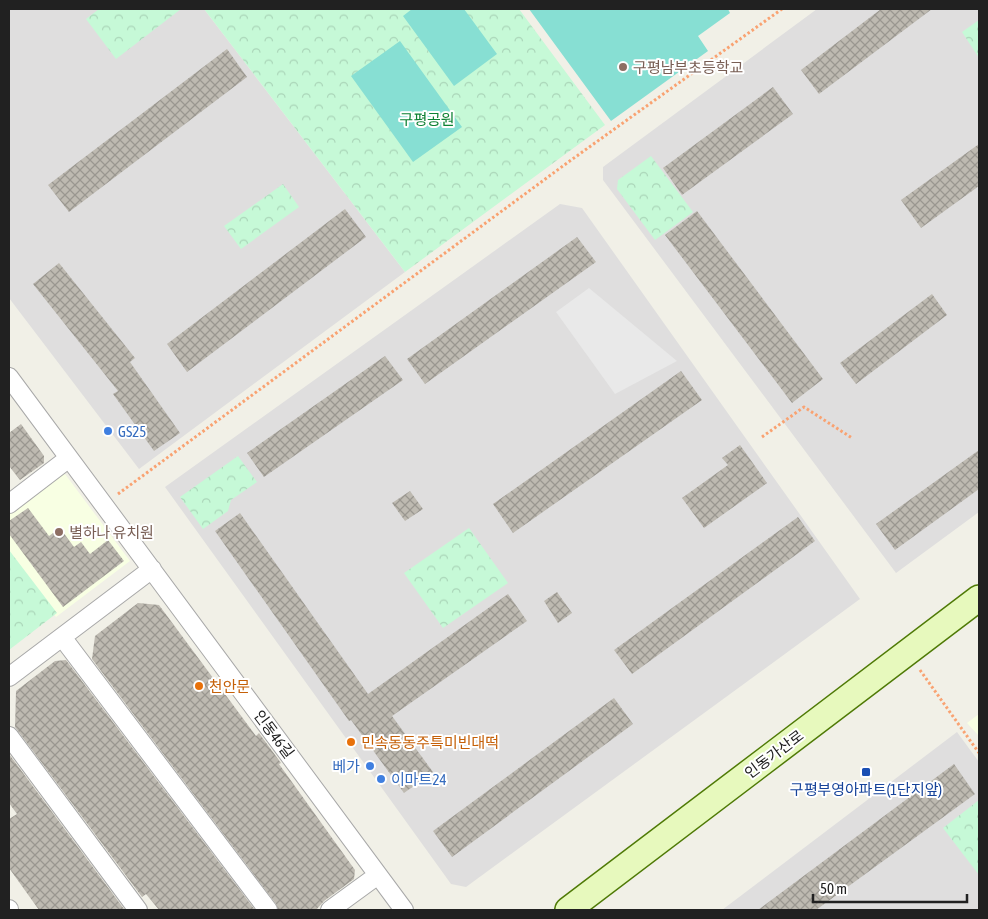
<svg xmlns="http://www.w3.org/2000/svg" width="988" height="919" font-family="'Asap Condensed','Noto Sans KR',sans-serif">
  <style>
    .residential { fill: #dfdede }
    .education { fill: #f8ffe3 }
    .park { fill: url(#park-crowns) }
    .pitch { fill: #87dfd3 }
    .parking { fill: #e9e9e9 }
    .building { fill: url(#building-cross-hatch) }
    .lines { fill: none; stroke-linecap: round; stroke-linejoin: round }
    .minor-casing { stroke: #a8a8a8; stroke-width: 20 }
    .secondary-casing { stroke: #4f7a06; stroke-width: 28 }
    .path { stroke: #f9a271; stroke-width: 3; stroke-dasharray: 2.5 2.5; stroke-linecap: butt }
    .minor { stroke: #fff; stroke-width: 18 }
    .secondary { stroke: #e7f9bd; stroke-width: 25 }
    .education-dot { fill: #8d6e63; stroke: #fff; stroke-width: 2 }
    .shop-dot { fill: #3f7fe0; stroke: #fff; stroke-width: 2 }
    .food-dot { fill: #e8710a; stroke: #fff; stroke-width: 2 }
    .transit-dot { fill: #1a4fb4; stroke: #fff; stroke-width: 2 }
    .labels { text-anchor: middle; dominant-baseline: central; stroke-width: 4; stroke-linejoin: round; paint-order: stroke }
    .education-label { font-size: 15px; fill: #785e54; stroke: #fff; text-anchor: start }
    .park-label { font-size: 15px; fill: #0d8134; stroke: #fff }
    .shop-label { font-size: 15px; fill: #366cbe; stroke: #fff; text-anchor: start }
    .food-label { font-size: 15px; fill: #c56008; stroke: #fff; text-anchor: start }
    .street-label { font-size: 15px; fill: #212121; stroke: #fff }
    .transit-label { font-size: 15px; fill: #164399; stroke: #fff }
  </style>
  <defs>
    <pattern id="park-crowns" width="20" height="18" patternUnits="userSpaceOnUse" patternTransform="scale(1.25)"><rect width="20" height="18" fill="#c6f9d7"/><path d="M2 6a3 3 0 1 1 6 0M12 15a3 3 0 1 1 6 0" fill="none" stroke="#aad5b8"/></pattern>
    <pattern id="building-cross-hatch" width="8" height="8" patternUnits="userSpaceOnUse" patternTransform="scale(1.25)"><rect width="8" height="8" fill="#bebab1"/><path d="M0 0l8 8M0 8l8-8" fill="none" stroke="#9a9790"/></pattern>
  </defs>
  <rect width="100%" height="100%" fill="#f1f0e7"/>
  <!-- residential -->
  <path class="residential" d="M9,9H204L405,272L139,469L9,298Z
    M817,9H979V512L896,573L603,180V167Z
    M560,204L582,208L860,599L466,887L451,884L165,487Z
    M957,732L979,762V910H722Z"/>
  <!-- education -->
  <path class="education" d="M62,470L130,561L56,617L9,554V510Z
    M979,714V736L967,723Z"/>
  <!-- park -->
  <path class="park" d="M99,9H181L116,59L86,19Z
    M204,9H519L605,125L405,272Z
    M979,20V58L962,32Z
    M651,156L693,212L655,240L617,189L618,180Z
    M283,184L299,207L241,249L224,226Z
    M238,456L257,482L231,500L228,511L203,529L180,497Z
    M469,528L508,583L443,628L404,573Z
    M9,550L57,613L9,650Z
    M979,800V875L943,828Z"/>
  <!-- pitch -->
  <path class="pitch" d="M412,9H464L497,54L454,86L403,16Z
    M529,9H728L730,13L698,36L708,51L611,121Z
    M400,41L462,127L413,162L351,76Z"/>
  <!-- parking -->
  <path class="parking" d="M589,288L677,361L615,394L556,312Z"/>
  <!-- building -->
  <path class="building" d="M881,9H932L819,94L801,70Z
    M227,49L247,77L69,212L48,185Z
    M773,87L793,114L682,195L663,168Z
    M979,144V186L921,228L901,200Z
    M345,209L366,237L187,372L167,344Z
    M697,211L823,379L792,403L665,235Z
    M577,237L596,262L425,384L407,359Z
    M59,263L135,358L130,362L180,433L154,451L113,394L118,391L33,284Z
    M932,294L947,315L856,384L840,363Z
    M385,356L403,380L264,477L247,453Z
    M681,371L702,400L513,533L493,504Z
    M21,424L44,456V463L20,480L9,466V433Z
    M740,445L767,483L704,528L682,498L728,465L722,458Z
    M979,450V489L895,550L876,524Z
    M410,491L423,509L405,521L392,503Z
    M28,508L49,536L60,528L74,547L81,542L90,554L108,540L124,561L63,607L9,534V521Z
    M240,513L368,694L508,594L527,621L392,716L433,772L404,793L351,720L349,721L215,531Z
    M798,517L815,541L632,674L614,650Z
    M557,592L572,613L558,623L544,601Z
    M138,603L159,605L256,736L259,733L281,763L279,764L355,870L354,879L324,901L316,910H278L276,904L92,659L95,636Z
    M66,660L255,910H159L146,894L142,897L15,727L16,691L55,661Z
    M614,698L633,724L452,857L433,831Z
    M9,754L124,909L39,910L9,868V819L17,814L9,803Z
    M954,764L975,794L816,910H758Z"/>
  <g class="lines">
    <!-- minor casing -->
    <g class="minor-casing">
      <path id="minor" d="M9,377L404,910
        M9,504L69,458
        M62,637L268,910
        M9,677L152,569
        M9,736L138,910
        M9,909V910
        M330,910L378,875"/>
    </g>
    <!-- secondary casing -->
    <g class="secondary-casing">
      <path id="secondary" d="M568,910L979,598"/>
    </g>
    <!-- path -->
    <path class="path" d="M762,437L804,407L852,438
      M118,494L567,163L782,9
      M920,670L979,753"/>
    <!-- minor -->
    <use href="#minor" class="minor"/>
    <!-- secondary -->
    <use href="#secondary" class="secondary"/>
  </g>
  <!-- markers -->
  <g class="education-dot">
    <circle cx="623" cy="67" r="5"/>
    <circle cx="59" cy="532" r="5"/>
  </g>
  <g class="shop-dot">
    <circle cx="108" cy="431" r="5"/>
    <circle cx="370" cy="766" r="5"/>
    <circle cx="381" cy="779" r="5"/>
  </g>
  <g class="food-dot">
    <circle cx="199" cy="686" r="5"/>
    <circle cx="351" cy="742" r="5"/>
  </g>
  <rect class="transit-dot" x="861" y="767" width="10" height="10" rx="2.5"/>
  <g class="labels">
    <!-- education labels -->
    <g class="education-label">
      <text x="633" y="67">구평남부초등학교</text>
      <text x="69" y="532">별하나 유치원</text>
    </g>
    <!-- park labels -->
    <g class="park-label">
      <text x="427" y="119">구평공원</text>
    </g>
    <!-- shop labels -->
    <g class="shop-label">
      <text x="118" y="431">GS25</text>
      <text x="360" y="766" text-anchor="end">베가</text>
      <text x="391" y="779">이마트24</text>
    </g>
    <!-- food labels -->
    <g class="food-label">
      <text x="209" y="686">천안문</text>
      <text x="361" y="742">민속동동주특미빈대떡</text>
    </g>
    <!-- street labels -->
    <g class="street-label">
      <text transform="translate(274 734) rotate(53)">인동46길</text>
      <text transform="translate(774 754) rotate(-37)">인동가산로</text>
    </g>
    <!-- transit labels -->
    <g class="transit-label">
      <text x="866" y="789">구평부영아파트(1단지앞)</text>
    </g>
  </g>
  <!-- border -->
  <rect width="988" height="919" fill="none" stroke="#212121" stroke-width="20"/>
  <!-- scale -->
  <path d="M813 894v8h154v-8" fill="none" stroke="#212121" stroke-width="2.5"/>
  <text x="820" y="894" font-size="15" fill="#212121" stroke="#ffffff" stroke-width="4" paint-order="stroke">50 m</text>
</svg>
